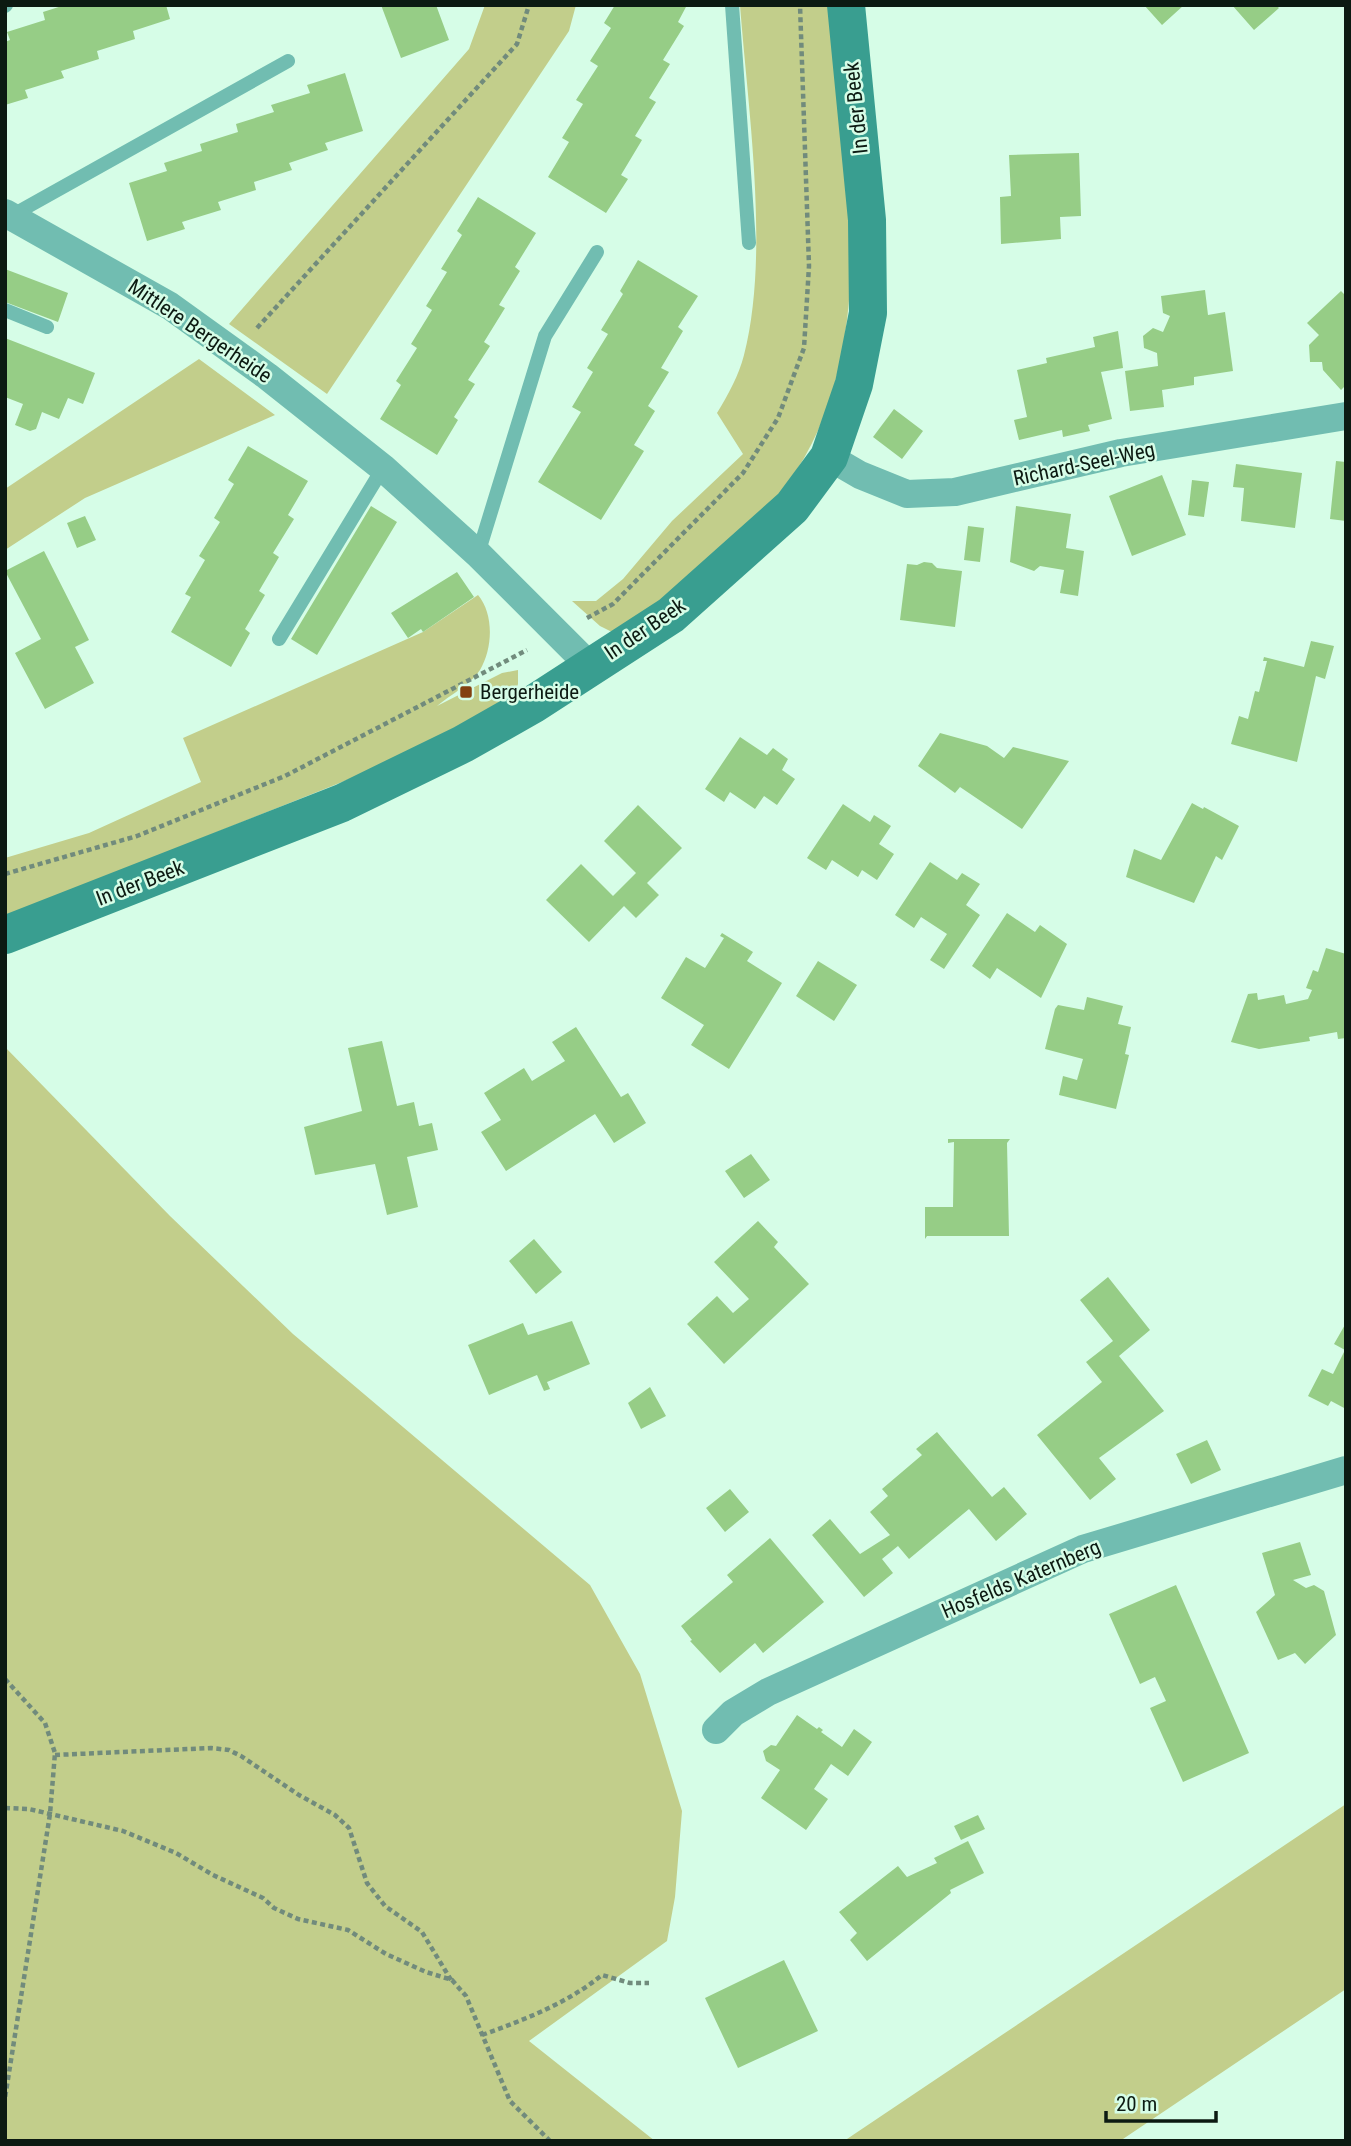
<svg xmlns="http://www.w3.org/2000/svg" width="1351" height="2146" font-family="'Roboto Condensed',sans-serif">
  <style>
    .green { fill: #c2ce8b }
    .building { fill: #96cd86 }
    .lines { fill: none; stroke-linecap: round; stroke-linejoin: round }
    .path { stroke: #718b7c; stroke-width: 4.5; stroke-dasharray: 5 3.5; stroke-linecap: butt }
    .lane { stroke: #71bdb1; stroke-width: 14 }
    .street { stroke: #71bdb1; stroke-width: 28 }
    .secondary { stroke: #399e90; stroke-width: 38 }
    .poi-dot { fill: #834110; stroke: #d6fde7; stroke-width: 2.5 }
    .labels { text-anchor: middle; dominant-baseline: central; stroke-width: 5; stroke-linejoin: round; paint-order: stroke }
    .street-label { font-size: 21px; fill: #0c1a12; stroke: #d6fde7 }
    .poi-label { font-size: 21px; fill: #0c1a12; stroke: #d6fde7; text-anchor: start }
  </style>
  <rect width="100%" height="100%" fill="#d6fde7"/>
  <!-- green -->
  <path class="green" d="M485,5H576L569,31L327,394L229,324L469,49Z
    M740,5H834C846,162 887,367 776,498C766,510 752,520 741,531C722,549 704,569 683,586C661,603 635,617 612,632L600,626L572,601H596L623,579L672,521L743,454L717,413C728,395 739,375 744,355C770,254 748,110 740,5Z
    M199,359L275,415L85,498L5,550V489Z
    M478,595C494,614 493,648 480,670C470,685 450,695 437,706L502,673L518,670V684L513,698L367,772L5,917V858L89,833L201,782L183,738L423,632Z
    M5,1047L170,1216L293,1334L590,1585L640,1674L682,1811L675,1897L667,1941L529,2041L655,2141H5Z
    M1346,1804V1989L1120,2141H844Z"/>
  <!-- building -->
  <path class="building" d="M65,5H166L170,19L133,31L135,39L97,51L99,59L61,71L64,78L25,90L28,98L5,105V42L10,40L7,32L45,20L43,12Z
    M381,5H436L449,40L401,58Z
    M615,5H687L678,22L684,26L663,60L670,64L649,98L656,102L635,136L642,140L621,175L628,179L606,213L548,177L569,142L562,138L583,104L576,100L598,66L590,61L611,28L604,23Z
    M1144,5H1184L1162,25Z
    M1232,5H1276L1279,8L1254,30Z
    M345,73L363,131L325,143L328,150L289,163L292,170L254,182L256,190L218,202L221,210L182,222L185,229L147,241L129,183L167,171L164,163L202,151L200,144L238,132L236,124L274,112L271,105L310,93L307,85Z
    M1079,153L1081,216L1060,217L1061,239L1001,244L1000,197L1011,196L1009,155Z
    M478,197L536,233L515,267L520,271L499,305L505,308L484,342L490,346L468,380L475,384L454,417L458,420L437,455L380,419L401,385L396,381L417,348L411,344L432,310L426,306L447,272L441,269L462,235L457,231Z
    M638,260L698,296L678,327L683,331L661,368L669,372L648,406L655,411L634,445L644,451L601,520L538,482L581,412L572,407L593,372L587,368L608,334L601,330L623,294L620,291Z
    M5,269L68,293L58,322L5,302Z
    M1205,290L1208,315L1225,312L1233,371L1194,377V385L1162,390L1164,407L1130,411L1125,371L1158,366L1157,353L1144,348L1143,336L1153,328L1163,332L1170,316L1163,313L1161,296Z
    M1341,291L1346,296V385L1341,390L1323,370L1322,362H1310L1309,345L1319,335L1307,323Z
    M1118,331L1123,368L1101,372L1112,419L1088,425L1090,431L1063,437L1062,430L1019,440L1014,420L1027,417L1017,370L1047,363L1046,358L1095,347L1093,337Z
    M5,338L95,373L83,404L68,398L59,419L42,412L36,429L30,431L15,425L23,404L5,397Z
    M894,409L923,431L902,459L873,437Z
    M248,446L308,481L288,515L294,519L273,553L279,557L259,591L265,595L245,629L250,633L231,667L171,632L191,597L185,594L205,560L199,556L220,522L214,518L234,484L228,480Z
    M1336,461L1346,462V521L1330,519Z
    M1236,464L1302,473L1295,528L1241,521L1244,488L1233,487Z
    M1162,475L1186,535L1132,556L1109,496Z
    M1192,480L1209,482L1204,517L1188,515Z
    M371,506L397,522L317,655L291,639Z
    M1016,506L1071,514L1066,548L1084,551L1078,596L1060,593L1064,570L1040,566L1034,571L1010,562Z
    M85,516L96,540L77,548L67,523Z
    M968,526L984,528L980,562L964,560Z
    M44,551L89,640L75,647L94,683L45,709L15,653L41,639L5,571Z
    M924,562L932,563L937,568L962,571L955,627L900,620L907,564L917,565Z
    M457,572L474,597L423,632L421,629L408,638L391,613Z
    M1311,641L1334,646L1325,679L1316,676L1297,762L1231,744L1239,716L1248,719L1255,691L1259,692L1267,661H1263L1264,657L1304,667Z
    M940,733L987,746L1004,758L1013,747L1069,761L1022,829L960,787L955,793L918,766Z
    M740,737L767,755L773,748L788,759L782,770L795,779L777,805L764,796L755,809L730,792L724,802L705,789Z
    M1192,803L1203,809L1204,807L1239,826L1222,860L1216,856L1194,903L1126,877L1134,849L1161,860Z
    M843,804L870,822L874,815L891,826L879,844L894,854L877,880L862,870L858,877L832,860L826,870L807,858Z
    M638,805L682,848L647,883L659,895L636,918L624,906L589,942L546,900L581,864L613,896L636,873L604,841Z
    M930,862L957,880L962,873L980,884L966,905L980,915L944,969L930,960L947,934L921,917L914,928L895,915Z
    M1007,913L1035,932L1040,925L1067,944L1041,998L997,968L990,979L972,966Z
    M722,933L753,952L747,961L782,983L729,1069L691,1045L704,1025L661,998L686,957L705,968L724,938L720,936Z
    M1326,948L1346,954V1038L1338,1039L1337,1032L1309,1037L1310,1041L1259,1049L1231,1042L1248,994L1257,993L1258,1000L1284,995L1286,1004L1308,999L1312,990L1306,988L1313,970L1318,972Z
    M818,961L857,985L834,1021L796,996Z
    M1087,997L1123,1006L1118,1024L1131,1027L1125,1054L1129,1055L1116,1109L1059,1095L1063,1076L1077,1080L1083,1059L1045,1049L1055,1009L1058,1005L1084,1010Z
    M576,1027L621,1097L628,1093L646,1123L614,1143L595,1114L506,1171L481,1132L501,1120L484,1093L524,1068L532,1081L565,1061L552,1042Z
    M382,1041L397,1106L414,1102L419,1126L432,1123L438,1150L407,1157L418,1207L387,1215L375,1164L315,1175L304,1127L362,1111L348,1048Z
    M948,1139H1010L1007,1143L1009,1236H927L925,1239V1207H953L954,1142L948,1143Z
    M751,1154L770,1180L744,1198L725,1171Z
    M758,1221L778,1242L774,1247L809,1284L724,1364L687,1324L717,1296L733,1313L749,1299L714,1262Z
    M534,1239L562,1272L536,1294L509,1261Z
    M1108,1277L1150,1330L1119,1356L1164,1411L1099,1458L1116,1479L1090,1500L1037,1435L1102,1382L1086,1362L1113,1341L1080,1300Z
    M572,1321L590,1364L547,1382L550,1389L544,1391L537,1375L489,1395L468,1345L523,1323L528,1335Z
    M1346,1323V1409L1331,1401L1328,1406L1308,1396L1322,1369L1333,1374L1345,1350L1334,1344Z
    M650,1387L666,1416L641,1429L628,1403Z
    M937,1432L992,1497L1004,1487L1027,1514L996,1541L969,1509L909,1559L898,1546L882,1559L893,1573L864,1597L812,1535L830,1519L860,1554L890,1535L870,1512L888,1496L882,1489L922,1455L916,1449Z
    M1207,1440L1221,1470L1191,1484L1176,1454Z
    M730,1489L749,1512L725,1532L706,1508Z
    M770,1538L824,1602L763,1653L755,1643L720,1673L690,1641L692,1640L681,1626L733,1582L727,1575Z
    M1300,1542L1311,1575L1293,1580L1306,1588L1314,1585L1324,1591L1336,1635L1305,1664L1295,1653L1278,1660L1256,1612L1275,1595L1262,1553Z
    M1176,1585L1249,1753L1183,1782L1150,1708L1166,1701L1155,1677L1140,1684L1109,1614Z
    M797,1715L817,1729L819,1727L823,1730L821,1732L842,1747L854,1729L872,1742L848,1776L831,1764L814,1789L828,1799L806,1830L761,1798L780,1770L766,1761L763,1751L771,1745L776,1746Z
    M978,1815L985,1829L961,1840L954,1826Z
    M968,1841L984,1873L950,1890L951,1893L867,1961L850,1940L857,1933L839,1912L898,1866L907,1877L937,1863L934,1858Z
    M784,1960L818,2031L738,2068L705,1998Z"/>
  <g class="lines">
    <!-- path -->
    <path class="path" d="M257,328L517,44L529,5
      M587,618L613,604L743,473L778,418L804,348L809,266L800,5
      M5,874L137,836L285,776L527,650
      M5,1679L45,1723L55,1753L50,1814L5,2098
      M55,1755L211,1748L229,1750L241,1756L299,1795L335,1815L349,1828L367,1883L385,1906L422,1932L451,1980
      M5,1808L29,1809L123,1831L176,1853L213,1875L263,1898L274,1908L298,1919L348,1930L386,1954L426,1972L452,1980L466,1996L510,2101L550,2141
      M482,2035C526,2019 566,2004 602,1975L630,1983H649"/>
    <!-- lane -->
    <path class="lane" d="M732,5L749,243
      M5,6L6,5
      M11,216L288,61
      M5,310L47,327
      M478,554L545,336L597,252
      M279,639L383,468"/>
    <!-- street -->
    <path class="street" d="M5,213L170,306L267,376L383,468L478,554L590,666
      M829,457L860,475L907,494L955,492L1121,453L1346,416
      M716,1730L733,1713L768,1692L1083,1549L1346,1470"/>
    <!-- secondary -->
    <path class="secondary" d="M5,935L342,803L463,744L532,705L671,615L792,507L829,457L854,384L868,313L867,220L846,5"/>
  </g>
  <!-- markers -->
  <rect class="poi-dot" x="459" y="685" width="14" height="14" rx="3.5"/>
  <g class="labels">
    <!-- street labels -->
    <g class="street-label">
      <text transform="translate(856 108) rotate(-96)">In der Beek</text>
      <text transform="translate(200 331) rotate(34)">Mittlere Bergerheide</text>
      <text transform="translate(1084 464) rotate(-12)">Richard-Seel-Weg</text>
      <text transform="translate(645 629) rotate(-34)">In der Beek</text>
      <text transform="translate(140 883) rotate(-21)">In der Beek</text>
      <text transform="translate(1021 1579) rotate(-23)">Hosfelds Katernberg</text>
    </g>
    <!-- poi labels -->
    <g class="poi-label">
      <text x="480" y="692">Bergerheide</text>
    </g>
  </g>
  <!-- border -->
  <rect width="1351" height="2146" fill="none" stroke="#0c1a12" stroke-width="14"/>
  <!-- scale -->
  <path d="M1106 2111v10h110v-10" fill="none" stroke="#0c1a12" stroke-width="3.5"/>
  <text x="1116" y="2111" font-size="21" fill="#0c1a12" stroke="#d6fde7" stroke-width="5" paint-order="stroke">20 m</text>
</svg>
